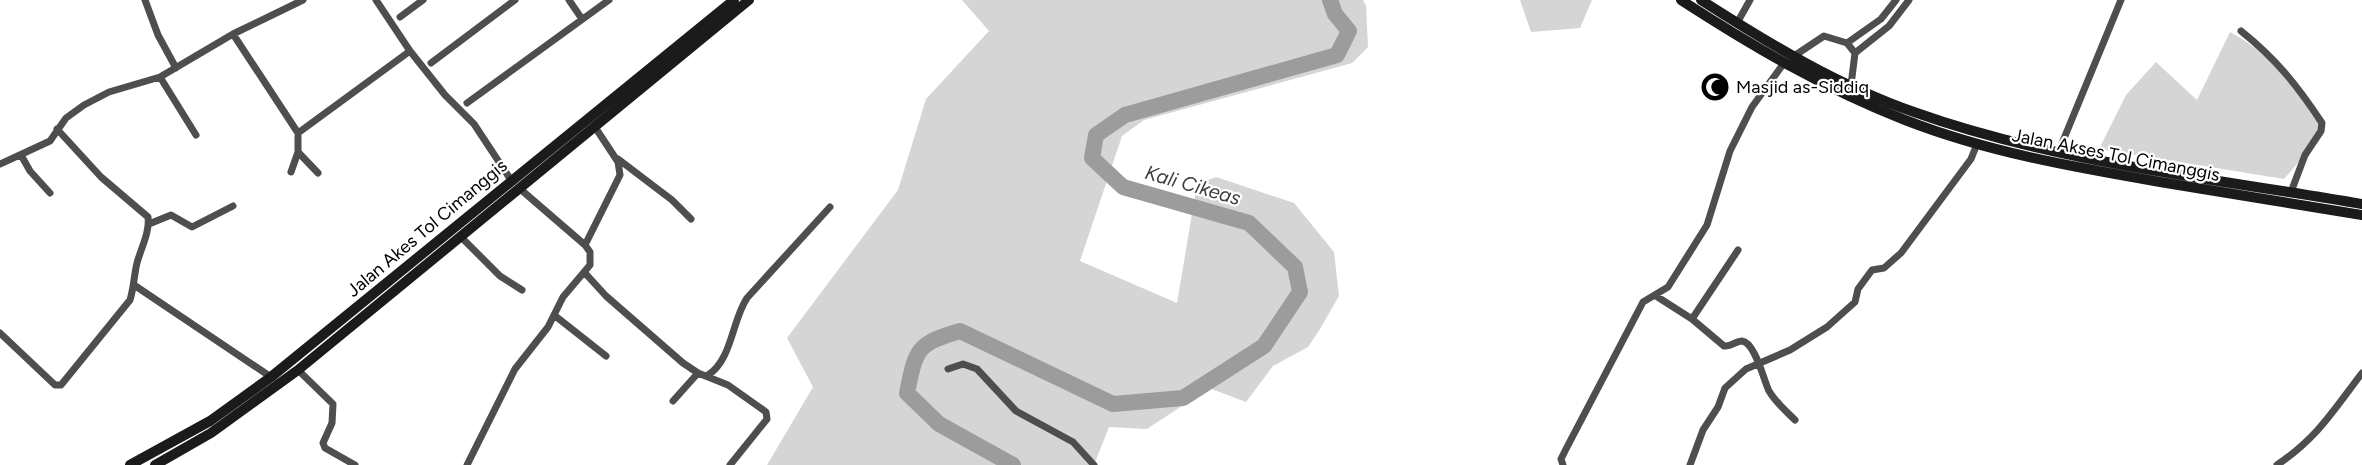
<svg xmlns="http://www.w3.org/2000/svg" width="2362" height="465" font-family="Figtree,sans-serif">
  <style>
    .green { fill: #d5d5d5 }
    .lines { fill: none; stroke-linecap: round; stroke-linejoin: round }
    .river { stroke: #9c9c9c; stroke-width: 16 }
    .street { stroke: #4e4e4e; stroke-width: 7 }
    .secondary { stroke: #1b1b1b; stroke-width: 10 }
    .labels { text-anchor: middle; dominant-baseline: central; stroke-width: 4.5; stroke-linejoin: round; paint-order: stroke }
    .poi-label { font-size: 18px; fill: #000; stroke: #fff; text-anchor: start }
    .street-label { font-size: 18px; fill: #000; stroke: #fff }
    .water-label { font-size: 20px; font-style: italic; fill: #3d3d3d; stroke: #fff }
  </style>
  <rect width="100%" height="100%" fill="#fff"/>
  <!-- green -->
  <path class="green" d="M962,0H1363L1366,6L1368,47L1352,63L1144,120L1122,136L1080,261L1177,303L1197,184L1216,177L1294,203L1334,252L1339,296L1320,329L1308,347L1273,366L1246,402L1209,388L1147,429L1109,427L1094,465H767L813,387L787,338L898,190L926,99L989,31Z
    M1520,0H1592L1580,28L1531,32Z
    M2230,32C2272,54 2299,93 2325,131L2284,179L2062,143L2100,147L2126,95L2156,62L2197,100Z"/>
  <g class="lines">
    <!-- river -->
    <path class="river" d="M1013,465L939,424L907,393C916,349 916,344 960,331L1113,404L1183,398L1264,346L1300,292L1295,267L1249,223L1123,187L1092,158L1096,135L1125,115L1337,55L1349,31L1335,14L1330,0"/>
    <!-- street -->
    <path class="street" d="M145,0L158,35L176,68
      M376,0L410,51L445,95L474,124L511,180
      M569,0L582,19
      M400,17L423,0
      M1737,23L1750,0
      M2241,31C2276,59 2297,85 2322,123L2321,131L2305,155L2291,192
      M233,34L298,133V152L291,172
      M1847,43L1881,19L1896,0
      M1855,53L1889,26L1909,0
      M1794,56L1824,36L1847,43L1855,53L1851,85
      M431,63L515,0
      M160,77L196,135
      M467,103L609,0
      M298,133L410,51
      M298,152L318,173
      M2058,153L2121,0
      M21,155L30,171L50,193
      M618,159L672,200L691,219
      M0,164L50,141L66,118L84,105L109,92L160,77L233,34L303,0
      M149,224L171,215L192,227L233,206
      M460,236L500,276L522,290
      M585,245L620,175L618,162L595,127
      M585,273L606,296L683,363L698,373L728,385L766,412L767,419L730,465
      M134,285L271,377
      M1656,296L1692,319L1724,346C1731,347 1736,341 1742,341C1755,342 1764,381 1769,391C1776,403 1786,411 1795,420
      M554,315L606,356
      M1692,319L1738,250
      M0,333L55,385H61L130,300C134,287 134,275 137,263C141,248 150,232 148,217L101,177L57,129
      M948,369L963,364L977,369L1016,411L1073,442L1094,465
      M298,370L333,404L332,423L323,443L325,448L355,465
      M708,375C732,360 732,320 747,298L830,207
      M673,401L698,373
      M467,465L515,369L548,327L563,297L590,265V252L585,245L519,188
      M1563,465L1561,459L1566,449L1643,302L1668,287L1707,225L1730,151L1752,107L1784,63
      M1690,465L1703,430L1718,407L1725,388L1746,369L1790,350L1827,327L1855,302L1858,289L1872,270L1884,268L1901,253L1971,159L1977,144
      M2277,465C2318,437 2333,411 2362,373"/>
    <!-- secondary -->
    <path class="secondary" d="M1681,0C1752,46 1825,89 1905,120C1987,152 2073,167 2160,182C2227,193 2295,204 2362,215
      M1701,0C1768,43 1839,86 1914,112C2057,163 2212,178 2362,204
      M130,465L210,421L271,377L734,0
      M155,465L211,433L298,370L749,0"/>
  </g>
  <!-- icons -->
  <defs>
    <g id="mosque-disc" transform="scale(1.5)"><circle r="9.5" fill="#000" stroke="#fff"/><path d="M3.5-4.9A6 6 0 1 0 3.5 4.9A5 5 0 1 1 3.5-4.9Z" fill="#fff"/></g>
  </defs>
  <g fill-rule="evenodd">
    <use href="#mosque-disc" x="1715" y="87"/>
  </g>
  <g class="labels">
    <!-- poi labels -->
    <g class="poi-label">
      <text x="1736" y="87">Masjid as-Siddiq</text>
    </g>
    <!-- street labels -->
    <g class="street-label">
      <text transform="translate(2116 155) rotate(11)">Jalan Akses Tol Cimanggis</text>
      <text transform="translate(427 228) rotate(-40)">Jalan Akes Tol Cimanggis</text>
    </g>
    <!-- water labels -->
    <g class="water-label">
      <text transform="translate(1193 185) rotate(16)">Kali Cikeas</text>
    </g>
  </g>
</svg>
